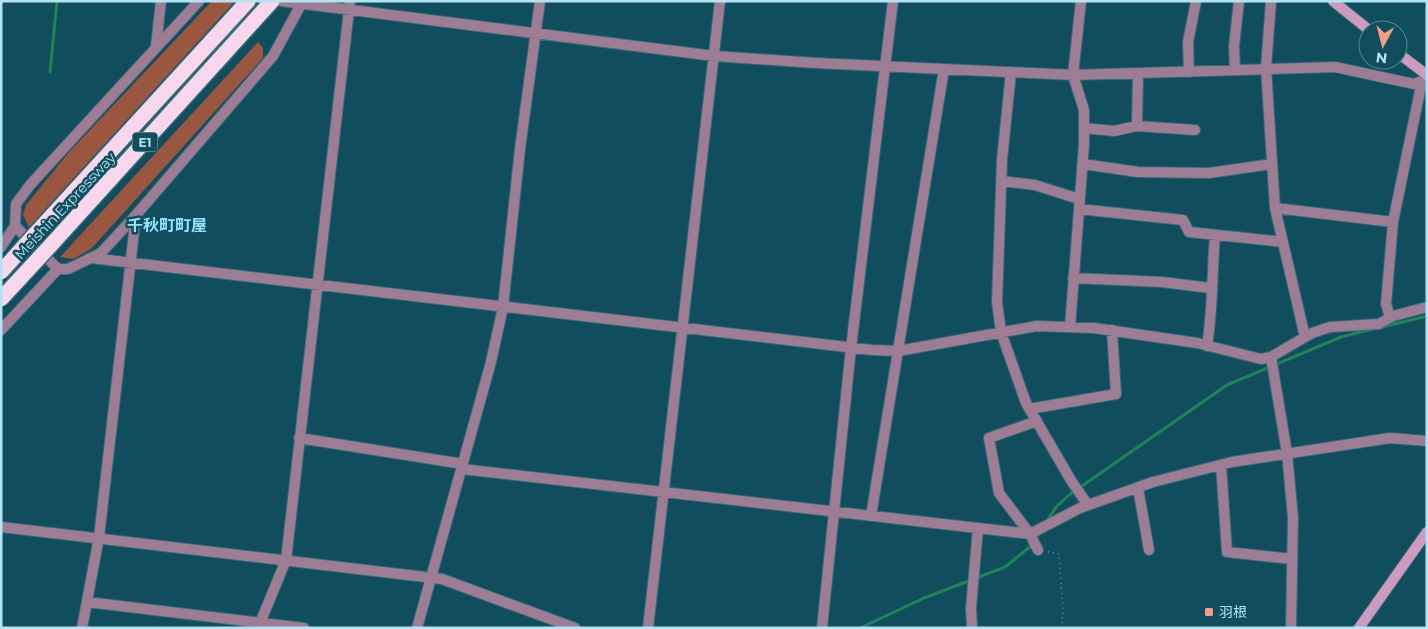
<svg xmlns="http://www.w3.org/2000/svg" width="1428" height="629" font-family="Montserrat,'Noto Sans JP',sans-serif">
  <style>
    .green { fill: #9b5640 }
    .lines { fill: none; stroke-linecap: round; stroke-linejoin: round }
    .stream { stroke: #1f8557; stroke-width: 3 }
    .minor-casing { stroke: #316c7b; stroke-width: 12 }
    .tertiary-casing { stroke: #316c7b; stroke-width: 12 }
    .secondary-casing { stroke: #316c7b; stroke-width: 12 }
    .motorway-casing { stroke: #316c7b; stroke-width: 18 }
    .path { stroke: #558d9c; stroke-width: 2; stroke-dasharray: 1 4; stroke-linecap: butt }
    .minor { stroke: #9e7c93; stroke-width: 10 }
    .tertiary { stroke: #9e7c93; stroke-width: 10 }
    .secondary { stroke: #ce9abe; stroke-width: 10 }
    .motorway { stroke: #f8d7ec; stroke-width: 15 }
    .motorway-bridge-casing { stroke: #316c7b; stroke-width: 18; stroke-linecap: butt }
    .motorway-bridge { stroke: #f8d7ec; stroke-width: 15 }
    .poi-dot { fill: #f39f84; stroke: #104e5d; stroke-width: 2 }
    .labels { text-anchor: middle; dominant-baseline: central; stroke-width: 5; stroke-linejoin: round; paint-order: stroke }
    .shield { fill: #104e5d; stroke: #83b7c6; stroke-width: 1 }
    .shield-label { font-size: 12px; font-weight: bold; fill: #b4e4f3 }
    .street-label { font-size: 14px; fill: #b4e4f3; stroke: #104e5d }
    .poi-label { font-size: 14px; fill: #b4e4f3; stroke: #104e5d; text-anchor: start }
    .quarter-label { font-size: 16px; font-weight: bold; fill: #94e5fd; stroke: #104e5d }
  </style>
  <rect width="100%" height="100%" fill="#104e5d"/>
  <!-- green -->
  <path class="green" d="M212,1L234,2L29,227L23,215L26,205L70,151Z
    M258,42L263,48V58L91,249L73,259L60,257Z"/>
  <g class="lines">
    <!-- stream -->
    <path class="stream" d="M50,72L57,1
      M1382,327L1427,316
      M1047,521L1056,507L1069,495L1227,385L1341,337L1376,328
      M860,628L924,598L1005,567L1031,546L1040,532"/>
    <!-- minor casing -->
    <g class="minor-casing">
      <path id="minor" d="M281,1L714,56L816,63L1073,75L1335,67L1414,84L1427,79
        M1271,1L1266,68L1275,208L1305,337
        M156,46L161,1
        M1235,70L1234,46L1239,1
        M1011,72L1002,160L997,302L1001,332L1026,403L1072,482L1088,505
        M1189,72L1188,42L1196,1
        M1137,126L1138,74
        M1084,128L1114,131L1137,126L1195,130
        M1083,164L1138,172L1209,173L1272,164
        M1002,181L1035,185L1079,199
        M1275,208L1393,222L1422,81
        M1079,209L1183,220L1189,232L1283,242
        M91,258L872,350L898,351L1037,326L1094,328L1197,343L1261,359L1271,357
        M1073,278L1162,282L1210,288
        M1390,317L1386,304L1393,222
        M1070,327L1084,144V110L1073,75L1081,1
        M1207,346C1213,309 1212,272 1215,235
        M1029,409L1116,394L1112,330
        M1037,421L989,438L999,493L1030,534L1038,550
        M299,438L463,464
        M1221,465L1227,552L1292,559
        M462,469L1030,534L1080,508L1153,482L1232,462L1390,438L1427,441
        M1138,488L1149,550
        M871,516L944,69
        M87,602L304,628
        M82,628L99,537L136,215
        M258,628L286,560L350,1
        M417,628L491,362L503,307L520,149L540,1
        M648,628L720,1
        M822,628L851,348L893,1
        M972,628L971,608L978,528
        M1291,628L1293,518L1287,453L1271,357L1312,333L1330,327L1379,324L1393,316L1427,307"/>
    </g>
    <!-- tertiary casing -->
    <g class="tertiary-casing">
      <path id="tertiary" d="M15,226L58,269
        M1,247L15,226L16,204L30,185L199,1
        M1,330L58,269H68L101,253L136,215L273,56L303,1
        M1,527L442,579L575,628"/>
    </g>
    <!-- secondary casing -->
    <g class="secondary-casing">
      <path id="secondary" d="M1333,1L1369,30
        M1398,53L1427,75
        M1359,628L1427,532"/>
    </g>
    <!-- motorway casing -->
    <g class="motorway-casing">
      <path id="motorway" d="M36,233L248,1
        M50,246L272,1"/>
    </g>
    <!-- path -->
    <path class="path" d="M1048,552L1059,554L1063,609L1062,628"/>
    <!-- minor -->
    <use href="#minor" class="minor"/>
    <!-- tertiary -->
    <use href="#tertiary" class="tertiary"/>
    <!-- secondary -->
    <use href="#secondary" class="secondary"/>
    <!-- motorway -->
    <use href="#motorway" class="motorway"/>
    <!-- motorway-bridge casing -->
    <g class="motorway-bridge-casing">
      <path id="motorway-bridge" d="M1,272L36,233
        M1,299L50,246"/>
    </g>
    <!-- motorway-bridge -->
    <use href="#motorway-bridge" class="motorway-bridge"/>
  </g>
  <!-- markers -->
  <rect class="poi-dot" x="1204" y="607" width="10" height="10" rx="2.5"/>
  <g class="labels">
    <!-- shield labels -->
    <rect class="shield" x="132.5" y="132.5" width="25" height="19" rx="4"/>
    <g class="shield-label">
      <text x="145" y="142">E1</text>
    </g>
    <!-- street labels -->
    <g class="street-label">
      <text transform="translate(65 206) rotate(-47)">Meishin Expressway</text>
    </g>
    <!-- poi labels -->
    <g class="poi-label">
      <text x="1219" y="612">羽根</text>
    </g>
    <!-- quarter labels -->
    <g class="quarter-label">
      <text x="167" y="225">千秋町町屋</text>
    </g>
  </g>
  <!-- border -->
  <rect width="1428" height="629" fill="none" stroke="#b4e4f3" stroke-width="5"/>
  <!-- north arrow -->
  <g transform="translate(1383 45) rotate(187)"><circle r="24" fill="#104e5d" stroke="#528a99"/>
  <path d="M0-4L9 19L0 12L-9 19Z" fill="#f39f84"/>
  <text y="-8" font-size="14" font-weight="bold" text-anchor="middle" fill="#b4e4f3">N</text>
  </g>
</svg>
